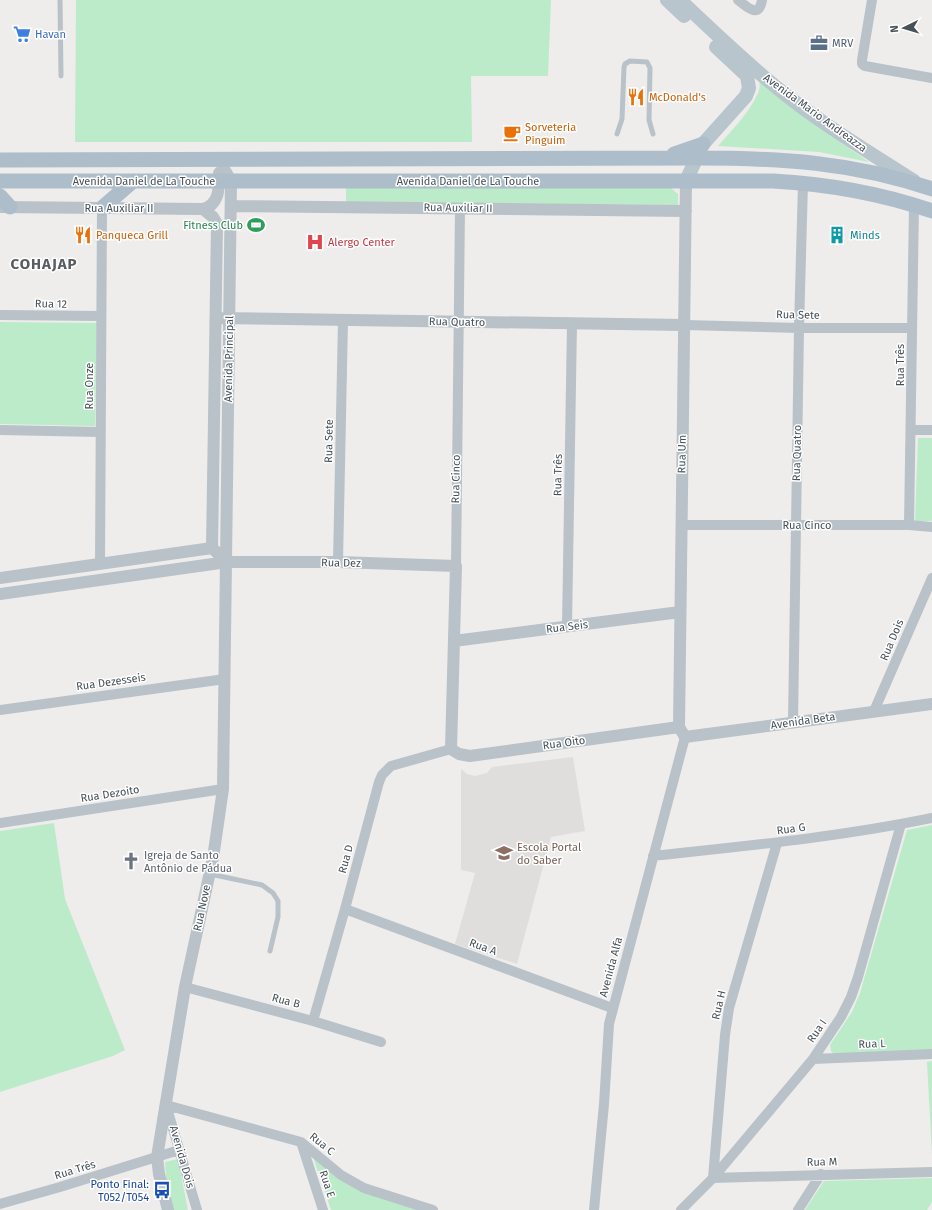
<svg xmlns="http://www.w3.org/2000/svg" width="932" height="1210" font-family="'Fira Sans',sans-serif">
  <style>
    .education { fill: #e0dddd }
    .green { fill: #bcebc9 }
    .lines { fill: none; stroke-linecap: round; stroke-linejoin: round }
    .service { stroke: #b8c2c8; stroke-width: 5 }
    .minor { stroke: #b8c2c8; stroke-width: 10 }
    .tertiary { stroke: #b8c2c8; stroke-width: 12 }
    .secondary { stroke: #b8c5cd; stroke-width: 14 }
    .primary { stroke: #adbeca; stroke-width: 15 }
    .labels { text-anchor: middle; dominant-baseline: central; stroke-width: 3; stroke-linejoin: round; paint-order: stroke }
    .shop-label { font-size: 11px; fill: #366cbe; stroke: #fff; text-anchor: start }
    .service-label { font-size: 11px; fill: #4e5e75; stroke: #fff; text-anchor: start }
    .food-label { font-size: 11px; fill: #c56008; stroke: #fff; text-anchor: start }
    .street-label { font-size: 11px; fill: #465158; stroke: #fff }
    .leisure-label { font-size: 11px; fill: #27864d; stroke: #fff; text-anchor: end }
    .culture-label { font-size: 11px; fill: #0d838f; stroke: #fff; text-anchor: start }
    .health-label { font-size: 11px; fill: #be3a42; stroke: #fff; text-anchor: start }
    .education-label { font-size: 11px; fill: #785e54; stroke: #fff; text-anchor: start }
    .worship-label { font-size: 11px; fill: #5b616d; stroke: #fff; text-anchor: start }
    .transit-label { font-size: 11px; fill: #164399; stroke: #fff; text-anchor: end }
    .district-label { font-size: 15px; font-weight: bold; letter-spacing: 1px; fill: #595d60; stroke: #fff }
  </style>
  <rect width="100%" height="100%" fill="#efecec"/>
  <!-- education -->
  <path class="education" d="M573,757L585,831L551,837L517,964L455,944L475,873L461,870V769L467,774L475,776L487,773L492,767Z"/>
  <!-- green -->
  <path class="green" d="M76,0H551L548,76H471L472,142H75Z
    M759,80L840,142L869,162L819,152L718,146C731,131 749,113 757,95C760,90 760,85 759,80Z
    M346,186L671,188L678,194V205L346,202Z
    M0,322L97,323L95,426L0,424Z
    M918,438H932V521H915Z
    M54,823L65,899L125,1050L113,1056L0,1092V831Z
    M932,825V1050L834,1054L831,1051L830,1045L852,1012L860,993L907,830Z
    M932,1061V1155L927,1062Z
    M313,1157L417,1210H331Z
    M178,1159L188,1210H173L167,1191L165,1162Z
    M932,1178V1202L927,1210H805L824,1181Z"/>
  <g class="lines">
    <!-- service -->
    <path class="service" d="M60,0L61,76
      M617,134L622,119L624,67L625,64L630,61L647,62L650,68L649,120L653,134
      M210,874L262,885L273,893L278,901V917L270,951"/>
    <!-- minor -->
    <path class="minor" d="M738,0C747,7 759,19 762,0
      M872,0L862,60V64L865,66L932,78
      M0,315L101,316
      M684,325L799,328H912
      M0,430L100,432
      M911,430H932
      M681,525H909L932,527
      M909,525L914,205
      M338,562L343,320
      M100,564L102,208
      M456,566L460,208
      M567,627L572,323
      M0,710L225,679
      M874,711L932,578
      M793,723L799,328L803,183
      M0,823L223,789
      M777,843L729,1008L725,1035L713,1178L932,1172
      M653,856C746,846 840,837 932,818
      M345,909L612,1008
      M185,987L313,1021L381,1042
      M313,1021L345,909L379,782L382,775L391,766L451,749
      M813,1059L932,1054
      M166,1105L301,1142L341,1175L364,1188L433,1210
      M166,1105L197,1210
      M301,1142L323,1210
      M0,1204L60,1187L179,1150
      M594,1210L604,1104L609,1024L685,737
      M681,1210L713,1178L813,1059L841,1017L851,997L858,977L901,824
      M798,1210L821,1174"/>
    <!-- tertiary -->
    <path class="tertiary" d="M231,206L686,211
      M0,207L203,209C220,204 219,188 219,173
      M203,209L213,217L217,224L212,548L227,562
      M216,318L684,325
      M0,578L212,548
      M0,594L227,562H338L456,566L451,749L459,754L470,756L679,727
      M454,641L680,612
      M679,727L686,181
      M679,727L685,737L932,704
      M168,1210L159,1174L157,1157L185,987L213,858L223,789L231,181L219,160"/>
    <!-- secondary -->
    <path class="secondary" d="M667,0L684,16
      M680,0C713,31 746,63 781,91C823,125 869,152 914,181
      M686,181L703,144L746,96L749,88L747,76L716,47"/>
    <!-- primary -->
    <path class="primary" d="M674,154L703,144
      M0,160L697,158C780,158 852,162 932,189
      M0,181H773C827,184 880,193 932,211
      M0,196L10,207
      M102,208L133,181"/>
  </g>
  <!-- icons -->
  <defs>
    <g id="supermarket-bare" transform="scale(1.38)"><path d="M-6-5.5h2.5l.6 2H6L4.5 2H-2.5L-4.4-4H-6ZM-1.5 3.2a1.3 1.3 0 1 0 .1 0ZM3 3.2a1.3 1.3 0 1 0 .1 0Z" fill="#3f7fe0" stroke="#fff" stroke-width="2.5" paint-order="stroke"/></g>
    <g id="office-bare" transform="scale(1.38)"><path d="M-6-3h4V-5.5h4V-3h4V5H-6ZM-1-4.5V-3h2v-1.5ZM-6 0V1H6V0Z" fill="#5c6f8a" stroke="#fff" stroke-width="2.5" paint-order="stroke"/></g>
    <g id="restaurant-bare" transform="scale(1.38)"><path d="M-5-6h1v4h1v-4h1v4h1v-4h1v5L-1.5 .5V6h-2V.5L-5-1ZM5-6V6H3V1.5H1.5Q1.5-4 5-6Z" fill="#e8710a" stroke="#fff" stroke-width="2.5" paint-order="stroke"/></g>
    <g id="cafe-bare" transform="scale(1.38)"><path d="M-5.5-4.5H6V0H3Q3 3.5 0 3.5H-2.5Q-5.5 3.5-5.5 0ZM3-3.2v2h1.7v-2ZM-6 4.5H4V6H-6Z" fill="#e8710a" stroke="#fff" stroke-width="2.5" paint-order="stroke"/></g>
    <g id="stadium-bare" transform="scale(1.38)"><path d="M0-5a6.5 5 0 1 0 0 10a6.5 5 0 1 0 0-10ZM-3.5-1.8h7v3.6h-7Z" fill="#2e9e5b" stroke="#fff" stroke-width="2.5" paint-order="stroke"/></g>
    <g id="building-bare" transform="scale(1.38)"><path d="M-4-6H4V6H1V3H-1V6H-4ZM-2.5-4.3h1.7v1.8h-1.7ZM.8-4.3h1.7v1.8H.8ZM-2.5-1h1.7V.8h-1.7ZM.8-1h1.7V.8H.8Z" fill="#0f9aa8" stroke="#fff" stroke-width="2.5" paint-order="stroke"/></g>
    <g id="hospital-bare" transform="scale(1.38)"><path d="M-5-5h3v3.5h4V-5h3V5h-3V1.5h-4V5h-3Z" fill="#e0444e" stroke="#fff" stroke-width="2.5" paint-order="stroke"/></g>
    <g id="school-bare" transform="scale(1.38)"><path d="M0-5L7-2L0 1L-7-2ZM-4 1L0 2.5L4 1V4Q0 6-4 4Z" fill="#8d6e63" stroke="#fff" stroke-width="2.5" paint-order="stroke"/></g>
    <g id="church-bare" transform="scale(1.38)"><path d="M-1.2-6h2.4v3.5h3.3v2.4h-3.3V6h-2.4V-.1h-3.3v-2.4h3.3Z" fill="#6b7280" stroke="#fff" stroke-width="2.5" paint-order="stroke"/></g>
    <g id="bus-bare" transform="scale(1.38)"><path d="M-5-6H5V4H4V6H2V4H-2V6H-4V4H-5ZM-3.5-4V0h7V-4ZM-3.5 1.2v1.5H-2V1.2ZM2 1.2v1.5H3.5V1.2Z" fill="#1a4fb4" stroke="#fff" stroke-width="2.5" paint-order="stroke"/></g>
  </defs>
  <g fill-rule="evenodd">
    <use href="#supermarket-bare" x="22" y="34"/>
    <use href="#office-bare" x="819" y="43"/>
    <use href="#restaurant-bare" x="636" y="97"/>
    <use href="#cafe-bare" x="512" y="133"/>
    <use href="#stadium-bare" x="256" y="225"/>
    <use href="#restaurant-bare" x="83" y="235"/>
    <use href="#building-bare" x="837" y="235"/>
    <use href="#hospital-bare" x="315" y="242"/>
    <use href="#school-bare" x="504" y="853"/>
    <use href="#church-bare" x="131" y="861"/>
    <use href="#bus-bare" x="162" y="1190"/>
  </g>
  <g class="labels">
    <!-- shop labels -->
    <g class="shop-label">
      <text x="35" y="34">Havan</text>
    </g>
    <!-- service labels -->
    <g class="service-label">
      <text x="832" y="43">MRV</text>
    </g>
    <!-- food labels -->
    <g class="food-label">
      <text x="649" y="97">McDonald's</text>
      <text x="525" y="127">Sorveteria<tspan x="525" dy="13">Pinguim</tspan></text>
      <text x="96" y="235">Panqueca Grill</text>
    </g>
    <!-- street labels -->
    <g class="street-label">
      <text transform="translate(815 113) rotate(36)">Avenida Mario Andreazza</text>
      <text x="144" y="181">Avenida Daniel de La Touche</text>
      <text x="468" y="181">Avenida Daniel de La Touche</text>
      <text x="119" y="208">Rua Auxiliar II</text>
      <text transform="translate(458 208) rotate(1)">Rua Auxiliar II</text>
      <text transform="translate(51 304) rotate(1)">Rua 12</text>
      <text transform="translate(798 315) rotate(1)">Rua Sete</text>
      <text transform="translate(457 322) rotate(1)">Rua Quatro</text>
      <text transform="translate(229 359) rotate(-89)">Avenida Principal</text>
      <text transform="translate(900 365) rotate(-90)">Rua Três</text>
      <text transform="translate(89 386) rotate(-90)">Rua Onze</text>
      <text transform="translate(329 441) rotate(-89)">Rua Sete</text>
      <text transform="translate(797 453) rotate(-89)">Rua Quatro</text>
      <text transform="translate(682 454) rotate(-89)">Rua Um</text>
      <text transform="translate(558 475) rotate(-89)">Rua Três</text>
      <text transform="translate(456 479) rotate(-89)">Rua Cinco</text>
      <text x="807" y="525">Rua Cinco</text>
      <text transform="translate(341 563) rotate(1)">Rua Dez</text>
      <text transform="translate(567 627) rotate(-7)">Rua Seis</text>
      <text transform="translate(892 640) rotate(-67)">Rua Dois</text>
      <text transform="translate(111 682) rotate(-8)">Rua Dezesseis</text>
      <text transform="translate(803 721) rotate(-8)">Avenida Beta</text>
      <text transform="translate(564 743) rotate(-8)">Rua Oito</text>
      <text transform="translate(110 794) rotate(-9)">Rua Dezoito</text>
      <text transform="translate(791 829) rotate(-8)">Rua G</text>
      <text transform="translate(346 859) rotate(-75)">Rua D</text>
      <text transform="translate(202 908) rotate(-78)">Rua Nove</text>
      <text transform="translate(483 947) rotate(20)">Rua A</text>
      <text transform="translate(611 967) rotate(-75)">Avenida Alfa</text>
      <text transform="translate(286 1001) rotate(15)">Rua B</text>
      <text transform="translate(719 1005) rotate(-77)">Rua H</text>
      <text transform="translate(817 1031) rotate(-56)">Rua I</text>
      <text transform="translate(872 1044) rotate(-2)">Rua L</text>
      <text transform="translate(322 1144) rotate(39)">Rua C</text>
      <text transform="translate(182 1157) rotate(74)">Avenida Dois</text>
      <text transform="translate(822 1162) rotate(-1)">Rua M</text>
      <text transform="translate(75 1170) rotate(-17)">Rua Três</text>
      <text transform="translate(327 1184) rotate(72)">Rua E</text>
    </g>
    <!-- leisure labels -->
    <g class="leisure-label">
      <text x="243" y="225">Fitness Club</text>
    </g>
    <!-- culture labels -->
    <g class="culture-label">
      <text x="850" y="235">Minds</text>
    </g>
    <!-- health labels -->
    <g class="health-label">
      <text x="328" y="242">Alergo Center</text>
    </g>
    <!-- education labels -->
    <g class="education-label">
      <text x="517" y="847">Escola Portal<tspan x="517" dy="13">do Saber</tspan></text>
    </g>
    <!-- worship labels -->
    <g class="worship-label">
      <text x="144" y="855">Igreja de Santo<tspan x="144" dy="13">Antônio de Pádua</tspan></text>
    </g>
    <!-- transit labels -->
    <g class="transit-label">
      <text x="149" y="1184">Ponto Final:<tspan x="149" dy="13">T052/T054</tspan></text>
    </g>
    <!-- district labels -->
    <g class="district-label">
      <text x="44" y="264">COHAJAP</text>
    </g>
  </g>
  <!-- north arrow -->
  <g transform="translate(904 28) rotate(265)" stroke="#ffffff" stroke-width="3" paint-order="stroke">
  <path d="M0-3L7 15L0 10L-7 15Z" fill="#465158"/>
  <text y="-6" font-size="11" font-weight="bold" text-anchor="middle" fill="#465158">N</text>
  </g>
</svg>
